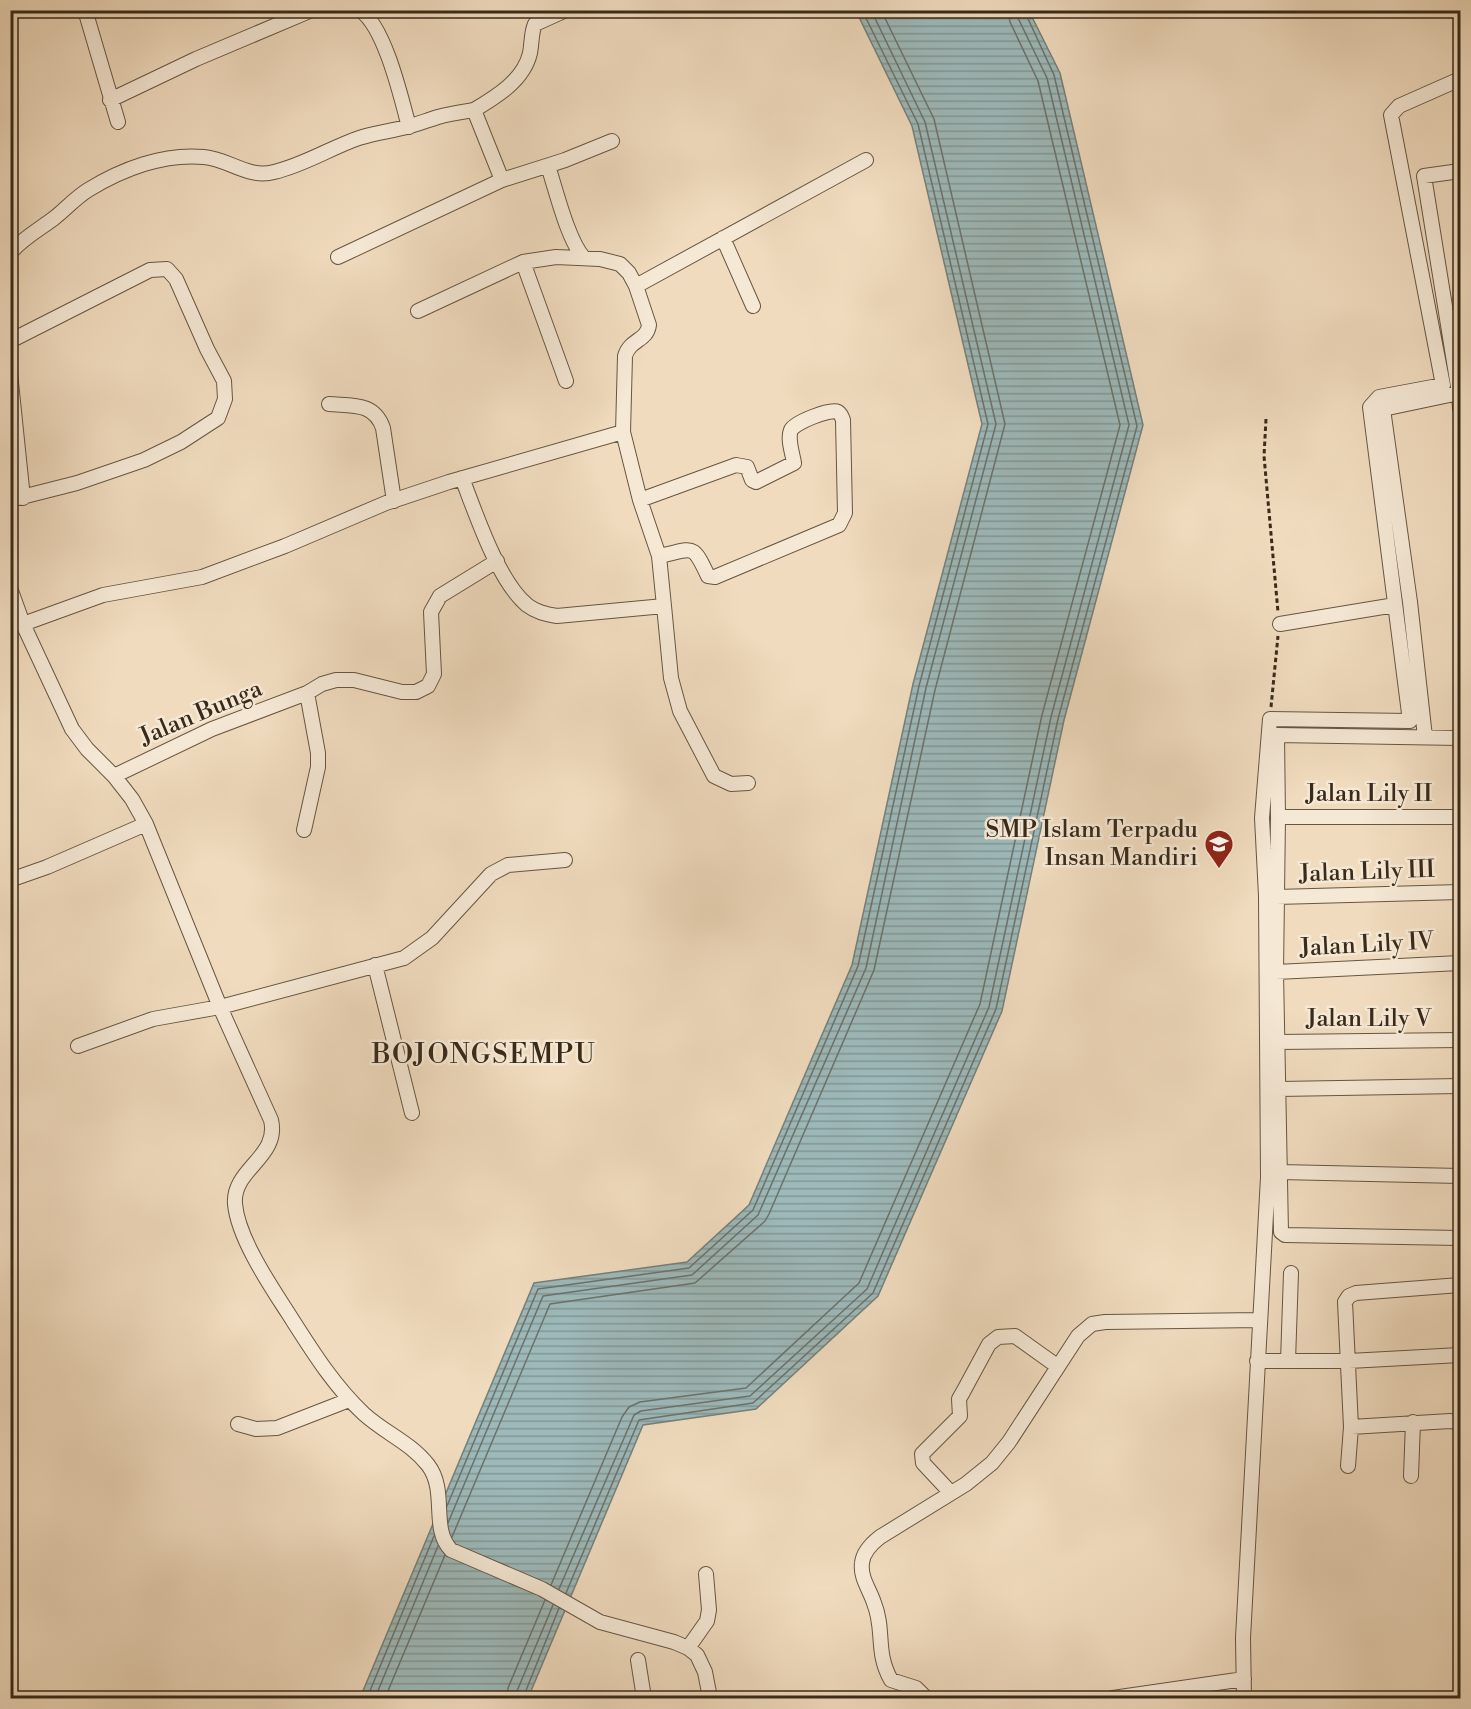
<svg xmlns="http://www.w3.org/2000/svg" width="1471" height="1709" font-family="'Libre Bodoni',serif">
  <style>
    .water { fill: url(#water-rules); stroke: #75807a; stroke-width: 1.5 }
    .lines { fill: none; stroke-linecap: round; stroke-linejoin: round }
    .shore { stroke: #6b726a; stroke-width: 1.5 }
    .street-casing { stroke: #675642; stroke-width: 16 }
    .path { stroke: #392a19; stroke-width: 3; stroke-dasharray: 4.5 3; stroke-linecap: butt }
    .street { stroke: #f5e8d5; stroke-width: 14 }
    .labels { text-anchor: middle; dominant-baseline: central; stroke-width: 5; stroke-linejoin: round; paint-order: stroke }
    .street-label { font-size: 24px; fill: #392a19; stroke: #f5e8d5 }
    .poi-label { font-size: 24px; fill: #392a19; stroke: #f5e8d5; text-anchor: end }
    .quarter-label { font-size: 27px; letter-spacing: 1.5px; fill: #392a19; stroke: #f5e8d5 }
  </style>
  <defs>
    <pattern id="water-rules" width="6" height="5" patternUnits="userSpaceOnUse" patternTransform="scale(1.5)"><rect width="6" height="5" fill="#9db9ba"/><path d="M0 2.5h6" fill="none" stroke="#819796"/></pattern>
  </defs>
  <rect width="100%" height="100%" fill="#f0dbbe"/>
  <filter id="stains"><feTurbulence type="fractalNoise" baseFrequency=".00333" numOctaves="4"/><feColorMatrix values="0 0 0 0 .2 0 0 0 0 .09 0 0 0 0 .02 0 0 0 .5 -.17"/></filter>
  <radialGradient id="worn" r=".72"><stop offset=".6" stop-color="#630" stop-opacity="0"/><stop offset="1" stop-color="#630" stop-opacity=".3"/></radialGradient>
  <!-- water -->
  <path class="water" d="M856,11H1029L1060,73L1143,425L1064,720L1002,1011L878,1296L756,1409L643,1425L528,1698H360L534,1283L687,1262L749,1205L852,965L913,684L982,424L912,126Z"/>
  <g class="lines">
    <!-- shore -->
    <path class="shore" d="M447,1506L538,1289L689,1268L753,1210L858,966L919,686L988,424L918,124L862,10
      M448,1523L543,1296L692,1275L758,1215L866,968L926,688L996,424L925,122L871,10
      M452,1537L550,1304L695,1283L765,1221L769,1214L874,970L935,690L1005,424L934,119L881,10
      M551,1585L622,1417L629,1407L640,1402L746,1388L859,1283L980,1004L1042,715L1120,425L1038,81L1010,22L1008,10
      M559,1589L634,1415L641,1411L750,1396L867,1289L989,1007L1051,717L1129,425L1047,78L1018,18L1017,10
      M566,1593L639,1420L753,1403L873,1293L996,1009L1058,719L1137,426L1054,75L1024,10
      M367,1698L434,1536
      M375,1698L438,1546
      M385,1698L445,1555
      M507,1698L508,1688L545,1600
      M516,1698L517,1691L553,1605
      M523,1698L559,1608"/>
    <!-- street casing -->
    <g class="street-casing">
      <path id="street" d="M85,10L118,122
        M360,10C385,27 401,97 409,127
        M110,100L196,59L312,10
        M474,110C496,97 524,80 530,53C532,43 531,33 535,24L566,10
        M548,166C556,190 568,241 584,258
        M502,180L565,160L612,141
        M723,238L753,306
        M10,253C22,239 38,230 53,219C65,210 75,198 88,190C122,169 164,153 204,157C229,159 248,179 274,172C304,165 330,148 359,138C374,133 391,131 407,127C418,124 428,120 438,117C449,114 462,112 474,110L502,180L338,257
        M523,262L566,381
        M636,286L866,160
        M418,311L523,262L556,257L600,259L620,264L629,273L636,286L649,325C647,341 630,339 625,356L623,432L640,500L659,556L664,606
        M10,341L150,270L167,269L176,279L207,349L224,381L225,399L218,418L181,442L144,460L77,483L10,500
        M10,373L23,498
        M1460,393H1459L1460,408
        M329,404C352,406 374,402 383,428L394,501
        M462,478C476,514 498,581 527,605C536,612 545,614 557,616L664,606L671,678L680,711L714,776L731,784L748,783
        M640,500L736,465L747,467L752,480L756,482L794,463C793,455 787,439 791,430C794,423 830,408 838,412C841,414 842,417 843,420L845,513L839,525L715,577L708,576C692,542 694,549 659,556
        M10,588L23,624L72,729L87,749L114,776L132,799L146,824L220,1007L271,1120C280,1157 232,1169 235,1204C238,1238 270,1285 288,1313C311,1349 333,1385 364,1414C385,1433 411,1443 428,1465C448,1491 430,1528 451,1550L542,1589L600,1622L674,1642L688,1648L697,1655L705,1672L710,1698
        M23,624L103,595L202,577L285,546L386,503L449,482L623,432
        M1280,624L1395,605
        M1425,737L1410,602L1383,409L1459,393L1424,176L1460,171
        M1460,738L1277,735L1278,817L1276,972L1281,1232L1285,1235L1460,1238
        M114,776L212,729L307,693L322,684L336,680H354L402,692H416L428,686L434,674L431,612L440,596L497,561
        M1278,817H1460
        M304,830L318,767V753L307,693
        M10,880L47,867L146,824
        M1276,897L1460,892
        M375,965L412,1113
        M1276,972L1460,963
        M1277,1042L1460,1040
        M78,1046L153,1019L220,1007L404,958L432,938L491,874L508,865L565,860
        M1279,1089L1460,1086
        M1280,1172L1460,1176
        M1257,1361H1349L1460,1355
        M1288,1361L1291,1273
        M238,1424L256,1429L277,1428L349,1400
        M1351,1427L1450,1421L1460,1423
        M1348,1466L1351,1427L1345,1302L1349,1296L1356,1293L1460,1285
        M1411,1476L1413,1422
        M951,1493L923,1463L922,1454L960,1416L959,1399L963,1392L989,1344L998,1337L1015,1336L1057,1366
        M688,1648L707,1621L709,1610L706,1574
        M638,1660L644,1698
        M926,1698L916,1688L891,1680C875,1652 885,1630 874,1603C870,1590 860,1578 862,1563C863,1552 871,1544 880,1537L966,1484L992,1463L1009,1442L1078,1336L1092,1324L1105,1322L1259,1320
        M1113,1698L1244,1679
        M1244,1698L1243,1638L1268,1177L1266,896L1262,818L1270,719L1410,721L1370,407L1379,397L1443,385L1391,115L1399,106L1460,79"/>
    </g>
    <!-- path -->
    <path class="path" d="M1266,419L1264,456L1278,612
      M1271,707L1278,636"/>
    <!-- street -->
    <use href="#street" class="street"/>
  </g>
  <!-- icons -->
  <defs>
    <g id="school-pin" transform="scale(1.5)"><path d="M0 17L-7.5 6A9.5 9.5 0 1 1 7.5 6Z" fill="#8f2418" stroke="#f5e8d5"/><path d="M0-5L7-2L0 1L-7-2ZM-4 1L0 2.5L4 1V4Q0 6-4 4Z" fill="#fff"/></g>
  </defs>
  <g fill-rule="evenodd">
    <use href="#school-pin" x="1219" y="844"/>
  </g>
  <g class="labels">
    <!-- street labels -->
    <g class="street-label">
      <text transform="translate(201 713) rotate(-23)">Jalan Bunga</text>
      <text x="1369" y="794">Jalan Lily II</text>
      <text transform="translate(1367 872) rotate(-2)">Jalan Lily III</text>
      <text transform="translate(1367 945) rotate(-3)">Jalan Lily IV</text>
      <text x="1369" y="1019">Jalan Lily V</text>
    </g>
    <!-- poi labels -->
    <g class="poi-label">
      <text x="1198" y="830">SMP Islam Terpadu<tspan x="1198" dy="28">Insan Mandiri</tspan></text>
    </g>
    <!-- quarter labels -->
    <g class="quarter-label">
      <text x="484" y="1055">BOJONGSEMPU</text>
    </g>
  </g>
  <!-- margin -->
  <rect width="1471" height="1709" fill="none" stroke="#f0dbbe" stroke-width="36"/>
  <rect x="12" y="12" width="1447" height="1685" fill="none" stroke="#392a19" stroke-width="3"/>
  <rect x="18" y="18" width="1435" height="1673" fill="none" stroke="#392a19" stroke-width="1.5"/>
  <rect width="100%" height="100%" filter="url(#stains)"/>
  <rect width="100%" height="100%" fill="url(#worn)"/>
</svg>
